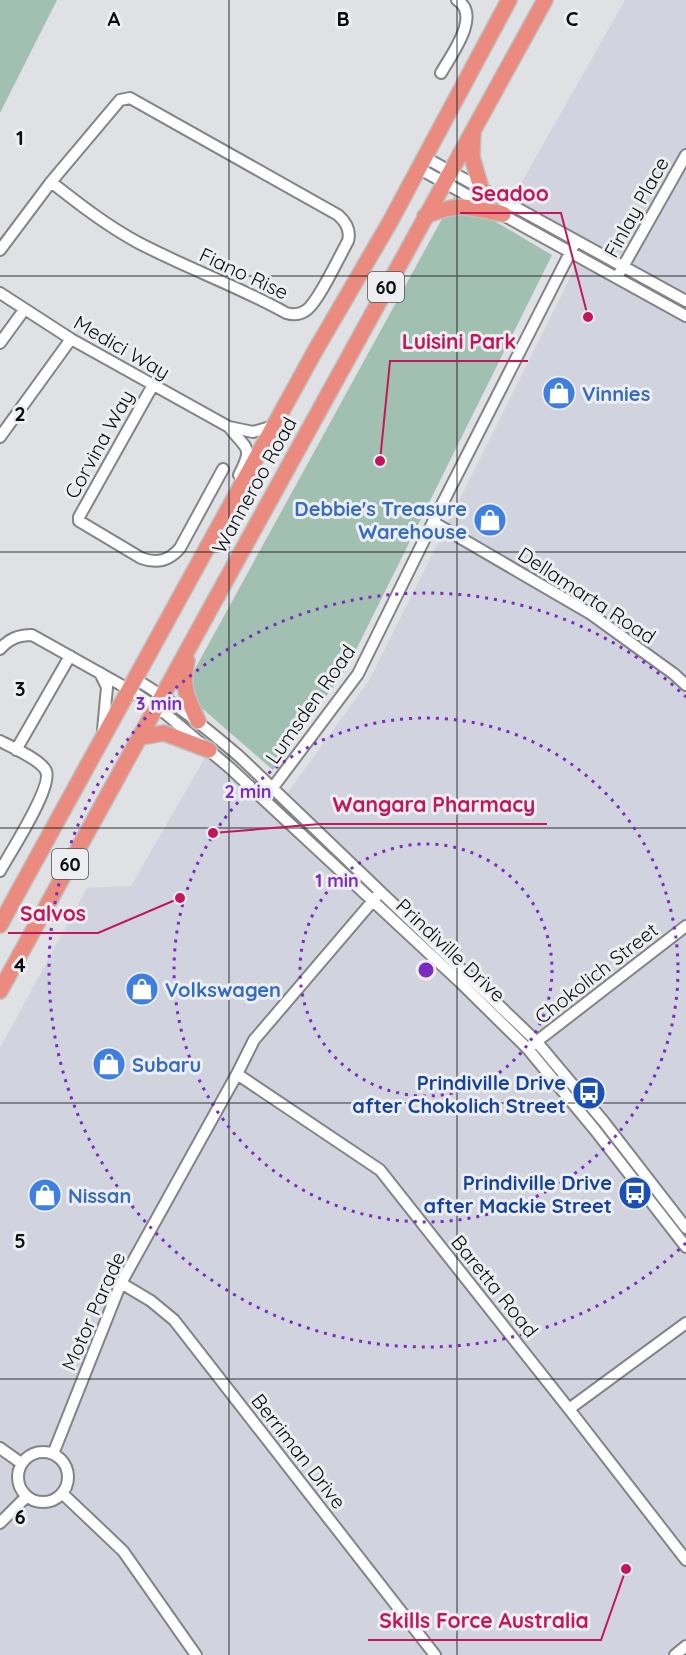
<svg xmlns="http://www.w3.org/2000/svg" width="686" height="1655" font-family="Quicksand,sans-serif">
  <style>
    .built { fill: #d1d4df }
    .green { fill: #a1c0b1 }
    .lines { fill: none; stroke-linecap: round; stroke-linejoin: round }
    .minor-casing { stroke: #838487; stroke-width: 14 }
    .highway-casing { stroke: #c0c0c0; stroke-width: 18 }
    .minor { stroke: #fff; stroke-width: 10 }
    .highway { stroke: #eb8b7f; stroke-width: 15 }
    .grid { fill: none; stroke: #0b0c0d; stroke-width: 1.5; stroke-opacity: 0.55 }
    .ring { fill: none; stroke: #7b2cbf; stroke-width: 3; stroke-dasharray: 3 6 }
    .labels { text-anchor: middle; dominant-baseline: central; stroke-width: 6; stroke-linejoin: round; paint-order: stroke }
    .shield { fill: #edeef2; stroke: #4f5052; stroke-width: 1.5 }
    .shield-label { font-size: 18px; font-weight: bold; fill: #0b0c0d }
    .street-label { font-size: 20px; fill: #0b0c0d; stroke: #edeef2 }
    .shop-label { font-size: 20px; font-weight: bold; fill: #366cbe; stroke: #edeef2; text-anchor: start }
    .transit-label { font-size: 20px; font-weight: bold; fill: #164399; stroke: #edeef2; text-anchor: end }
    .grid-label { font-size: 20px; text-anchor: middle; font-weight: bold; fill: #0b0c0d; stroke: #edeef2; stroke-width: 6; stroke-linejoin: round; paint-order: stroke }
    .centre { fill: #7b2cbf; stroke: #edeef2; stroke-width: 3 }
    .ring-label { font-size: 18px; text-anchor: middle; font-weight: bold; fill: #7b2cbf; stroke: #edeef2; stroke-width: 6; stroke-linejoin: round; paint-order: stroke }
    .leader { fill: none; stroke: #c2185b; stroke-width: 2 }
    .callout-dot { fill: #c2185b; stroke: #edeef2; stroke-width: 2 }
    .callout-label { font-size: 21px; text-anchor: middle; font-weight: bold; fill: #c2185b; stroke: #edeef2; stroke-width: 6; stroke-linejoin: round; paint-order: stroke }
  </style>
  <rect width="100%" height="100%" fill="#e0e1e5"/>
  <!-- built -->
  <path class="built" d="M625,0H686V1655H0V1048L87,888L131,886L214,742L288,792L370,679L578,262L508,219L515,194Z"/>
  <!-- green -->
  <path class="green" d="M0,0H57L0,113Z
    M454,197L552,255L348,666L273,770L204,710L179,698Z"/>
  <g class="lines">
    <!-- minor casing -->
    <g class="minor-casing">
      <path id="minor" d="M441,73C451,55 482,15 457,0
        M424,157L686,301
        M418,168L686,316
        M0,250L51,182L120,100L130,98L338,215C346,222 351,230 348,241C340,255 317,305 305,311C299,315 293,315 286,313C238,286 186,268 137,242C106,225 79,204 51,182
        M620,272L686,155
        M0,293L71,339L229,427L253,432L274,426
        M0,343L24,310
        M153,385L79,517V521L141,558C157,564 169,561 180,548L223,469
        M229,427C245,449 255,445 239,475
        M0,437L71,339
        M433,522L591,614L674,674L686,685
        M0,649C9,639 18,635 32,635L130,690L166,714L230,768L460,982L528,1049L595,1130L686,1247
        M100,673L107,687L103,730
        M135,679C173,701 206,728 240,757L536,1041L604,1122L686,1228
        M0,741C12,747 41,760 46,771C53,787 10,853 0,871
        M16,750L70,656
        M268,794L358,674L433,522L576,241
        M532,1045L686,926
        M237,1074L380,1170L569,1409L686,1560
        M121,1283L151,1301L174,1320L435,1655
        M569,1409L686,1323
        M0,1448L21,1463
        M18 1477a25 25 0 1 1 50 0a25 25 0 1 1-50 0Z
        M53,1454L121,1283L237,1074L254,1040L377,896
        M63,1494L123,1551L196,1655
        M0,1523L26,1497
        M675,1655L686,1646"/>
    </g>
    <!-- highway casing -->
    <g class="highway-casing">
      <path id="highway" d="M473,131L472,157L481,188
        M425,216C460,202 467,207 503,214
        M187,661C181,687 187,697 198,721
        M141,737L164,733L209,750
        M0,925L315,351L390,222L509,0
        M0,991L545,0"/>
    </g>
    <!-- minor -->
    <use href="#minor" class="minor"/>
    <!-- highway -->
    <use href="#highway" class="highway"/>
  </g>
  <!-- grid -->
  <path class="grid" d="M229,0V1655M457,0V1655M0,276H686M0,552H686M0,828H686M0,1103H686M0,1379H686"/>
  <!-- distance rings -->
  <g class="ring">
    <circle cx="426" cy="970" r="126"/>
    <circle cx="426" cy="970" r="252"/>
    <path d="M686 1243A377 377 0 1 1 686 697"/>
  </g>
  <!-- icons -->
  <defs>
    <g id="shop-disc" transform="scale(1.725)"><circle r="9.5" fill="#3f7fe0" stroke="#edeef2"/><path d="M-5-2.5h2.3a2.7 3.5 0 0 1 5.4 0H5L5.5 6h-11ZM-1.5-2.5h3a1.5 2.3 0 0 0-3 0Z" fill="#fff"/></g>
    <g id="bus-disc" transform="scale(1.725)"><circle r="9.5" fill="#1a4fb4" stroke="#edeef2"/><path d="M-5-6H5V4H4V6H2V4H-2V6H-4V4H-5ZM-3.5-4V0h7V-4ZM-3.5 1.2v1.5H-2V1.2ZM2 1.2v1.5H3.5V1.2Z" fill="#fff"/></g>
  </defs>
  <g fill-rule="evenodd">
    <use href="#shop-disc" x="559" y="393"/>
    <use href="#shop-disc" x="490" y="520"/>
    <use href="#shop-disc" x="142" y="989"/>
    <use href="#shop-disc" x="109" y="1064"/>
    <use href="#bus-disc" x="589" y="1093"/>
    <use href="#bus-disc" x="635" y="1193"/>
    <use href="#shop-disc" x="45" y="1195"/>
  </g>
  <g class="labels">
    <!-- shield labels -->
    <g class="shield">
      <rect x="368" y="272" width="36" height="30" rx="4.5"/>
      <rect x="52" y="849" width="36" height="30" rx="4.5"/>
    </g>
    <g class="shield-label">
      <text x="386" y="287">60</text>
      <text x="70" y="864">60</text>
    </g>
    <!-- street labels -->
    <g class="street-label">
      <text transform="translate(636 207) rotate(-61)">Finlay Place</text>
      <text transform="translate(244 273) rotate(25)">Fiano Rise</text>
      <text transform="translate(122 347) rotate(30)">Medici Way</text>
      <text transform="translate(99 444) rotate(-61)">Corvina Way</text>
      <text transform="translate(254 485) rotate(-61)">Wanneroo Road</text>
      <text transform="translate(587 595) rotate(33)">Dellamarta Road</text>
      <text transform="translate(310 704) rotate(-55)">Lumsden Road</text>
      <text transform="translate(451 950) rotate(43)">Prindiville Drive</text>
      <text transform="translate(596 973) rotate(-38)">Chokolich Street</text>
      <text transform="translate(495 1286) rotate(51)">Baretta Road</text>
      <text transform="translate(93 1311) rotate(-66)">Motor Parade</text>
      <text transform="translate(299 1451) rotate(52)">Berriman Drive</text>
    </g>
    <!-- shop labels -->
    <g class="shop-label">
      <text x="582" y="393">Vinnies</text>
      <text x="467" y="508" text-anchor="end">Debbie's Treasure<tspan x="467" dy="23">Warehouse</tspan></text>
      <text x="165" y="989">Volkswagen</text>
      <text x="132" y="1064">Subaru</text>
      <text x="68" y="1195">Nissan</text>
    </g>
    <!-- transit labels -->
    <g class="transit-label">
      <text x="566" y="1082">Prindiville Drive<tspan x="566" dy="23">after Chokolich Street</tspan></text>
      <text x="612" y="1182">Prindiville Drive<tspan x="612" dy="23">after Mackie Street</tspan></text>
    </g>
  </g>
  <g class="grid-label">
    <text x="114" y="26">A</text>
    <text x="343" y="26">B</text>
    <text x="572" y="26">C</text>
    <text x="20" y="145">1</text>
    <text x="20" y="421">2</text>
    <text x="20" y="696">3</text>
    <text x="20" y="972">4</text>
    <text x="20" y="1248">5</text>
    <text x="20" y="1524">6</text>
  </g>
  <circle cx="426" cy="970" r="9" class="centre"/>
  <g class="ring-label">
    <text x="159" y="710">3 min</text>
    <text x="248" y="798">2 min</text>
    <text x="337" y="887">1 min</text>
  </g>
  <!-- callouts -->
  <path class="leader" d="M588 317L561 213H460M380 461L390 361H528M213 833L320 824H547M180 898L98 933H8M626 1569L601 1640H368"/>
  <g class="callout-dot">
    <circle cx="588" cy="317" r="6"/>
    <circle cx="380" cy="461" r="6"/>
    <circle cx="213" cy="833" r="6"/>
    <circle cx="180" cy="898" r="6"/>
    <circle cx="626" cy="1569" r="6"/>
  </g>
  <g class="callout-label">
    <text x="510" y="201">Seadoo</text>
    <text x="459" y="349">Luisini Park</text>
    <text x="434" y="812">Wangara Pharmacy</text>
    <text x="53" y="921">Salvos</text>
    <text x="484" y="1628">Skills Force Australia</text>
  </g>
</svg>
